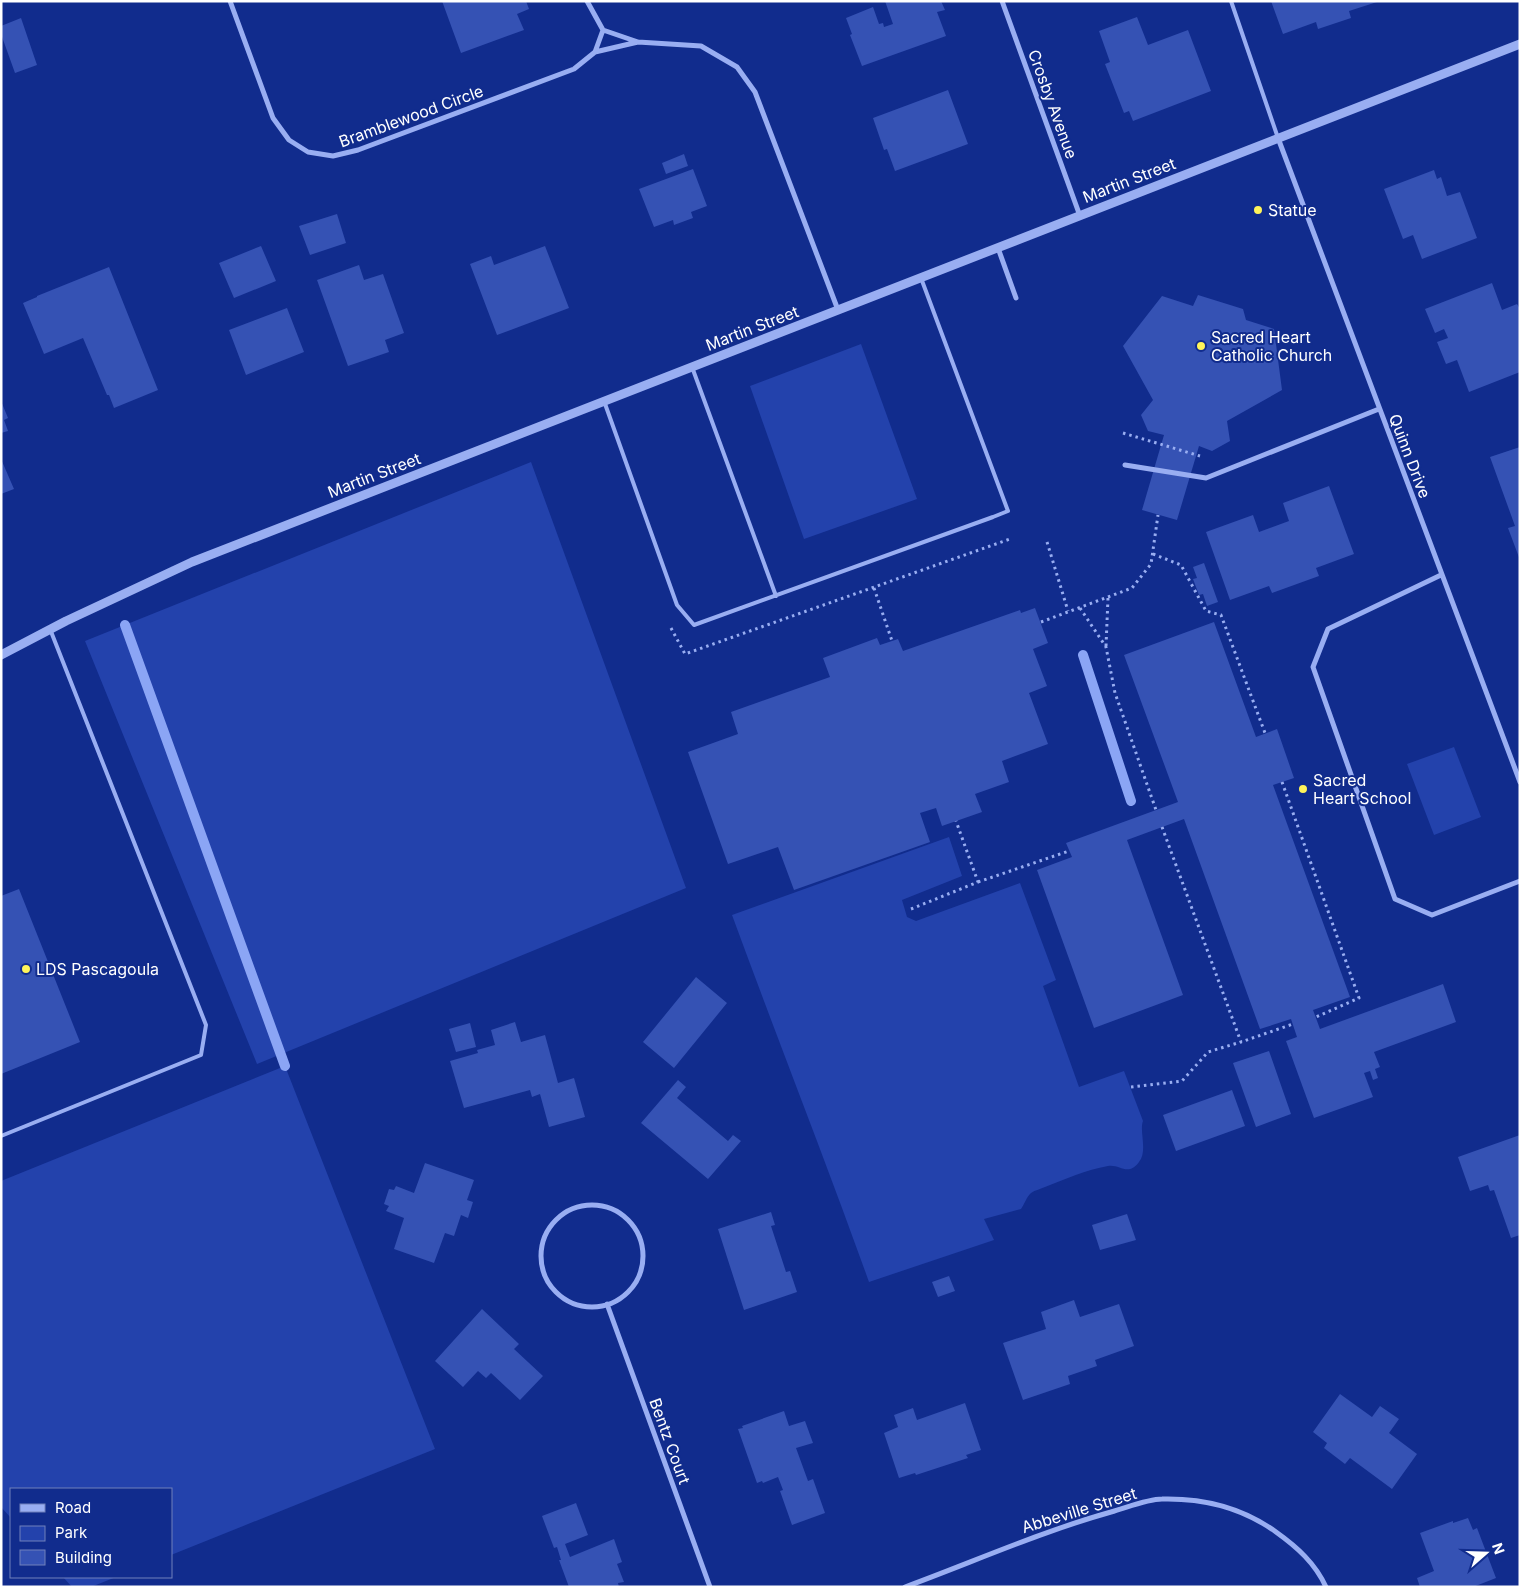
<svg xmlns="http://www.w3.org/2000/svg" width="1521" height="1588" font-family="Inter,sans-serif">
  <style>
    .green { fill: #2342ac }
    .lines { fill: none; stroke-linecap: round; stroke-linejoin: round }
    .stream { stroke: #8ba5f5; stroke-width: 10 }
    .building { fill: #3552b4 }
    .path { stroke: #99aef2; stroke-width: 3; stroke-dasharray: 2.5 4; stroke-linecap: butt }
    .service { stroke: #99aef2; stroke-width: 4 }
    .minor { stroke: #99aef2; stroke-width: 5 }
    .tertiary { stroke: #99aef2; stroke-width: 9 }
    .poi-dot { fill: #fff45a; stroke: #112c8d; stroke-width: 2 }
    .labels { text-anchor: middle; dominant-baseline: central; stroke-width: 4; stroke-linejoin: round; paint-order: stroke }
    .street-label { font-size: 16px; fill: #fff; stroke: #112c8d }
    .poi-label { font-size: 16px; fill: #fff; stroke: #112c8d; text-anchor: start }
  </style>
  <rect width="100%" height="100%" fill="#112c8d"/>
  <!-- green -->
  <path class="green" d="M861,344L917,499L804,539L750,386Z
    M531,462L686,888L257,1064L85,641Z
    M1454,747L1481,817L1434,835L1407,764Z
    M949,837L962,876L902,900L907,917L916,921L1020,883L1056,980L1043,986L1079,1087L1124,1071L1143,1121C1139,1131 1148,1151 1139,1162C1128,1177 1120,1164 1108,1166C1086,1170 1065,1179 1045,1187C1041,1189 1035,1190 1031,1193C1027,1196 1024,1205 1021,1209L984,1219L994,1240L869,1282C825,1159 777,1038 732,915Z
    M285,1066L435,1449L171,1555V1489H11V1518L1,1507V1181Z
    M63,1577H116L91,1587H72Z"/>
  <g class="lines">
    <!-- stream -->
    <path class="stream" d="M125,625L285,1066
      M1083,655L1131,801"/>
  </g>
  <!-- building -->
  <path class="building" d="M442,1H526L529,9L517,14L524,30L461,53Z
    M885,1H941L945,10L937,12L946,36L862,66L850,35L852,34L846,18L873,7L879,24L883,23L884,27L893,24Z
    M1271,1H1377V2L1349,11L1351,18L1318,29L1316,22L1283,34Z
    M1137,17L1148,45L1188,30L1211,91L1133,121L1129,111L1124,113L1105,64L1110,62L1099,31Z
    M21,18L37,65L15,73L1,34V26Z
    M948,90L968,144L895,171L887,149L884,150L873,118Z
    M684,154L688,166L666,174L662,163Z
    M693,169L707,206L691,212L693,218L674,225L673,220L654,227L639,189Z
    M1434,170L1437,179L1441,177L1447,196L1460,192L1477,238L1422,259L1413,235L1403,239L1384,189Z
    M337,214L346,243L310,255L299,226Z
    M261,246L276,281L234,298L219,263Z
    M545,246L569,308L497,335L470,264L491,256L494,265Z
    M359,265L364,280L383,274L404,333L385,340L389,352L348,366L317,280Z
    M109,267L158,390L114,408L109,395H107L83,338L44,354L23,303L37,297V296Z
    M1492,283L1502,310L1517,304L1520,309V372L1469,392L1457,360L1446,364L1437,342L1448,338L1444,329L1435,333L1425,309Z
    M1198,295L1243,309L1246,320L1274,329L1282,390L1227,421L1230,441L1212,451L1199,446L1177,520L1142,510L1164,435L1148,431L1141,415L1153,400L1123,346L1162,296L1193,306Z
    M287,308L304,352L246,375L229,330Z
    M1,401L8,418L4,420L8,431L1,433Z
    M1520,447V560L1508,528L1515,526L1490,457Z
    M1,459L14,489L1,494Z
    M1329,486L1354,554L1316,568L1319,576L1272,593L1269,586L1230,600L1206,532L1253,515L1259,532L1289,521L1283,503Z
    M1204,563L1218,602L1207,606L1203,594L1199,595L1193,579L1197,578L1193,567Z
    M1035,608L1048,643L1033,649L1047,686L1029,693L1048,744L1002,761L1009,782L975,794L982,812L942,826L936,808L920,813L930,842L794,890L778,847L728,864L688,752L738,734L731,712L830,677L823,658L877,638L880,645L898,639L903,651L1020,610L1021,613Z
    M1214,622L1256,737L1277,729L1294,778L1273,785L1350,997L1313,1010L1320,1029L1443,984L1456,1022L1374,1052L1380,1067L1375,1069L1378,1078L1373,1080L1370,1071L1364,1073L1373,1097L1314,1118L1286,1041L1297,1037L1291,1019L1260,1029L1184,819L1127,840L1183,995L1094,1028L1037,870L1072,857L1066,843L1178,802L1124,655Z
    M19,889L80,1042L1,1074V896Z
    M696,977L727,1003L674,1068L643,1042Z
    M515,1022L521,1042L545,1035L558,1083L574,1078L585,1117L549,1127L540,1094L532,1097L530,1090L464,1108L450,1061L478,1053L477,1050L495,1045L491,1030Z
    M470,1023L476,1047L456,1052L449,1029Z
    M1269,1051L1291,1114L1256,1127L1233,1063Z
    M678,1080L686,1087L677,1098L728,1141L733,1135L741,1141L708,1179L641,1123Z
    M1232,1090L1245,1126L1176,1151L1163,1115Z
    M1520,1135V1235L1511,1238L1494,1190L1490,1191L1488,1185L1470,1191L1458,1157Z
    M425,1163L474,1180L467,1200L473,1202L468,1218L461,1215L454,1236L445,1233L434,1263L394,1249L404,1218L386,1211L389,1206L384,1204L389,1189L394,1190L396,1186L414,1193Z
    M771,1212L775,1225L771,1226L786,1272L790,1271L797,1292L744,1310L718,1229Z
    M1127,1214L1136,1240L1100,1250L1092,1225Z
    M949,1276L955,1291L938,1297L932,1282Z
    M1074,1300L1080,1317L1119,1304L1134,1346L1095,1360L1097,1366L1068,1376L1070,1384L1023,1400L1003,1343L1046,1329L1041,1312Z
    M482,1309L519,1344L514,1349L543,1376L520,1400L491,1373L486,1378L478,1371L463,1387L435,1361Z
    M1340,1394L1372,1417L1380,1406L1399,1419L1389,1433L1417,1454L1392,1489L1350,1458L1345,1464L1324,1448L1327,1443L1313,1432Z
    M965,1403L981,1450L966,1455L968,1458L916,1475L915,1473L899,1478L884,1433L898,1427L894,1415L913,1408L917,1420Z
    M784,1411L789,1426L805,1421L813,1443L796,1448L808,1481L813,1479L825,1513L792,1525L780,1491L783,1490L778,1477L763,1483L762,1481L757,1483L738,1429L743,1428L742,1426Z
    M576,1503L588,1535L565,1544L570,1557L614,1539L622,1562L617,1564L624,1582L618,1583L619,1587H569L559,1560H561L557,1547L554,1548L542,1516Z
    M1468,1518L1473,1530L1477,1528L1496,1578L1473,1587H1420L1417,1578L1434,1571L1420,1533L1453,1521V1523Z"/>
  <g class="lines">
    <!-- path -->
    <path class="path" d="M1123,433L1200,456
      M1047,542L1068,611
      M1153,554L1181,565L1206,611L1221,615L1265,733
      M874,588L892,641
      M1080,608L1106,647L1115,693L1156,810
      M1041,622L1132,588L1151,564L1158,515
      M671,628L685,654L1010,539
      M1106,646L1108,598
      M1282,782L1359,998L1316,1017
      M1162,827L1241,1042L1293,1024
      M978,882L1069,851
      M911,909L978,882L956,821
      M1131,1087L1182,1081L1208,1052L1241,1042"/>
    <!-- service -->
    <path class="service" d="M1231,1L1278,138
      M692,367L776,596
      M604,401L677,605L694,625L993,517L1008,511L921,278
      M1,1136L201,1055L206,1025L50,629"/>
    <!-- minor -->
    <path class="minor" d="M230,1L273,118L289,140L308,152L333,156L358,150L574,69L595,52L638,42
      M587,1L603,30L638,42L701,46L737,67L755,92L838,310
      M1002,1L1080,216
      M595,52L603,30
      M1278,138L1520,782
      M998,248L1016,298
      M1125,465L1206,478L1379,409
      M1441,575L1328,629L1313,667L1395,899L1432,915L1520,881
      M541 1256a51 51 0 1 1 102 0a51 51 0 1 1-102 0Z
      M607,1304L710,1587
      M905,1587C973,1562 1040,1532 1111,1512C1126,1508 1147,1499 1162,1499C1203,1498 1243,1508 1276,1532C1297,1547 1315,1563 1326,1587"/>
    <!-- tertiary -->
    <path class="tertiary" d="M1,655L66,621L192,562L1520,44"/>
  </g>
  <!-- markers -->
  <g class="poi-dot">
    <circle cx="1258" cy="210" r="5"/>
    <circle cx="1201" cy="346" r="5"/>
    <circle cx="1303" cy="789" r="5"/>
    <circle cx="26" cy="969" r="5"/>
  </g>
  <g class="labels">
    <!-- street labels -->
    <g class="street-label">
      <text transform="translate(1053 104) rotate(70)">Crosby Avenue</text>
      <text transform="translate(411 116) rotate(-20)">Bramblewood Circle</text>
      <text transform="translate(1129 180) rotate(-21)">Martin Street</text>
      <text transform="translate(752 328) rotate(-21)">Martin Street</text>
      <text transform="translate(1410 456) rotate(69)">Quinn Drive</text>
      <text transform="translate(374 475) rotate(-21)">Martin Street</text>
      <text transform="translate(670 1441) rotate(70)">Bentz Court</text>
      <text transform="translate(1079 1510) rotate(-17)">Abbeville Street</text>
    </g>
    <!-- poi labels -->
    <g class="poi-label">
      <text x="1268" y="210">Statue</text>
      <text x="1211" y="337">Sacred Heart<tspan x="1211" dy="18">Catholic Church</tspan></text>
      <text x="1313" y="780">Sacred<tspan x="1313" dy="18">Heart School</tspan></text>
      <text x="36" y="969">LDS Pascagoula</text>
    </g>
  </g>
  <!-- border -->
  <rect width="1521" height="1588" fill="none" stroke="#ffffff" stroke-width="5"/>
  <!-- legend -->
  <rect x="10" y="1488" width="162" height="90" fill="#112c8d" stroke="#7080bb"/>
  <rect x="20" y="1504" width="25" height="8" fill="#99aef2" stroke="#7080bb"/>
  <text x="55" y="1513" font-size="15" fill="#ffffff">Road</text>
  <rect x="20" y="1526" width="25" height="15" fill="#2342ac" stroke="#7080bb"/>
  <text x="55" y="1538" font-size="15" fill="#ffffff">Park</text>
  <rect x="20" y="1550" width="25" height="15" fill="#3552b4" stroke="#7080bb"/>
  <text x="55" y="1563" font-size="15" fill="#ffffff">Building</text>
  <!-- north arrow -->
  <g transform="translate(1486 1553) rotate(70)" stroke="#112c8d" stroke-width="4" paint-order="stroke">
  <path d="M0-4L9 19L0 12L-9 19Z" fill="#ffffff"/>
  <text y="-8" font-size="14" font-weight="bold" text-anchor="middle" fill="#ffffff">N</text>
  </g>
</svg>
